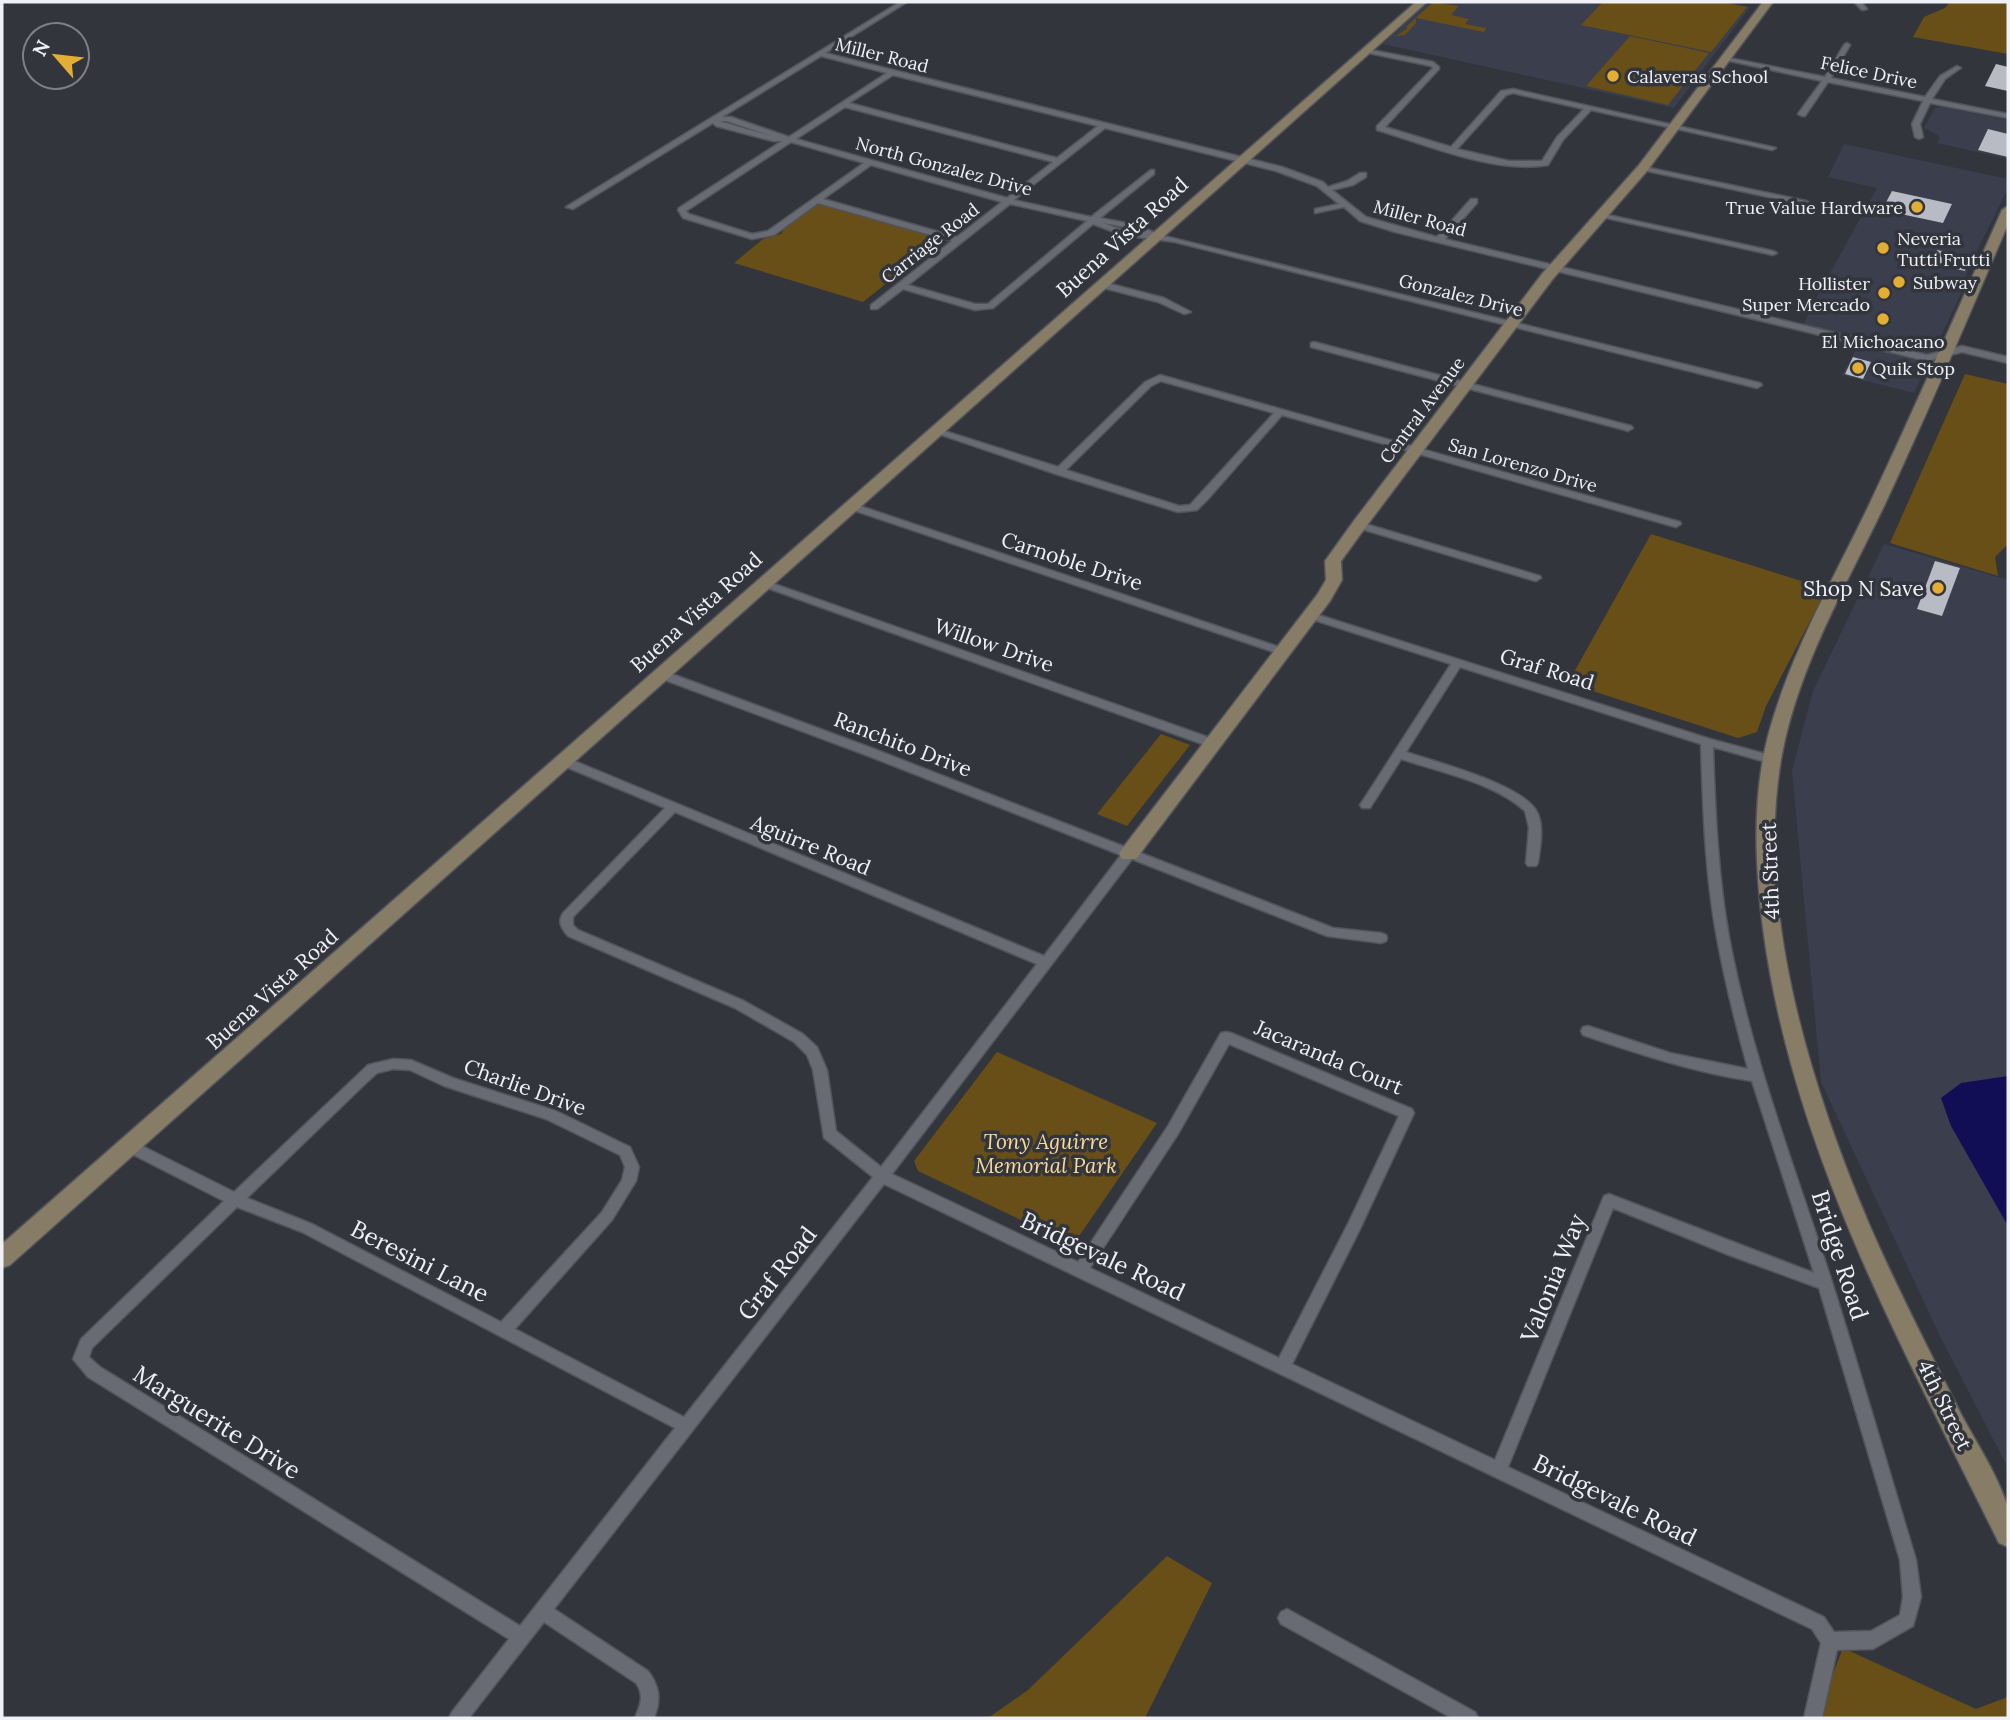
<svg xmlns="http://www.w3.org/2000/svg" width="2010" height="1720" font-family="Lora,serif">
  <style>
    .built { fill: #3b3e4c }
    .green { fill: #684f18 }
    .water { fill: #120e55 }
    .building { fill: #b8bbc4 }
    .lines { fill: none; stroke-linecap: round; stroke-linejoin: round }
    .street-casing { stroke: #52545b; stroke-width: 3 }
    .secondary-casing { stroke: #52545b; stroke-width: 3 }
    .street { fill: #696b74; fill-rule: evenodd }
    .secondary { fill: #877c66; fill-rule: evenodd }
    .poi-dot { fill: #e2ae34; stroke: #33353d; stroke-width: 2.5 }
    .labels { text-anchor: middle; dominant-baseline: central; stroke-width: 7; stroke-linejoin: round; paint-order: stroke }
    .far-street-label { font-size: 18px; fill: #f0f1f6; stroke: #33353d }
    .far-poi-label { font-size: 18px; fill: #f0f1f6; stroke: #33353d; text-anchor: start }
    .street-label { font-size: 21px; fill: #f0f1f6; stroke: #33353d }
    .poi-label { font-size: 21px; fill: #f0f1f6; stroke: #33353d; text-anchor: end }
    .park-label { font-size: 21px; font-style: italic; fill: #fada98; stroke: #33353d }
    .near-street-label { font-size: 24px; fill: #f0f1f6; stroke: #33353d }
  </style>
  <rect width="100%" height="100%" fill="#33353d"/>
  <!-- built -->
  <path class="built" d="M1429,2H1726L1750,7L1674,108L1383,44Z
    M1941,107L2008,120V159L1937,143L1940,138L1936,134L1924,128L1935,108Z
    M1844,144L2008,179V188L1968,269L1965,285L1914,393L1842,375L1859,344L1801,330L1814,302L1877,188L1828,177Z
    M1884,544L2008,580V1468L1940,1336L1821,1082L1792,771L1813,691Z"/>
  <!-- green -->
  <path class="green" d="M1433,2L1459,6L1451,15L1469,19L1465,24L1486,28L1484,32L1416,18V23L1405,35L1396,36L1408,28L1406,27Z
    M1603,2H1722L1747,7L1711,52L1581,25Z
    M1950,2H2008V54L1913,37L1924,17L1945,8Z
    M1630,36L1709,53L1668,105L1586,86Z
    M817,202L939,237L941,240L863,302L734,263L763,239L781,234L789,222Z
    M1965,374L2008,384V544L1995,557L1998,576L1890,543Z
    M1651,534L1808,583L1823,596L1766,706L1757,732L1738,738L1568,683Z
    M1161,734L1190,745L1127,826L1097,814Z
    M997,1052L1157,1123L1077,1239L1063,1240L918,1171L914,1161Z
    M1167,1556L1212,1583L1145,1718H988L1028,1690Z
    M1843,1648L1976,1709L2008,1697V1718H1816Z"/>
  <!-- water -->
  <path class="water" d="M2008,1076V1226L1951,1126L1941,1098L1961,1083Z"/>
  <!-- building -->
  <path class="building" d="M1996,64L2008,67V91L1985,86Z
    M1988,129L2008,134V157L1978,150Z
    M1892,191L1952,204L1943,223L1882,210Z
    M1937,250L1971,257L1965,271L1931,263Z
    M1853,357L1871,362L1863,379L1845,374Z
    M1935,561L1960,568L1942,616L1917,609Z"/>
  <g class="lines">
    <!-- street casing -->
    <g class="street-casing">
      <path id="street" d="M900,2H907L825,53L1282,167L1323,182L1328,187L1347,181L1360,173H1366V177L1353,185L1332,190L1366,217L1437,237L1471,199H1477V203L1445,239L1927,355L1962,346L2008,357V363L1962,352L1927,361L1395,232L1360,221L1344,207L1315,213V209L1339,204L1317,186L1276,171L1105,128L1014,200L1091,217L1151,170H1154V174L1100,218L1137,225L1160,235L1760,383L1762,385L1757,388L1175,242L1122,235L1093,224L993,308L975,310L903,289L877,309H871V305L952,241L818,203L774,235L752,239L683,218L678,210L679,208L782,141H773L716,126L713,123L573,209L566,207ZM821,56L887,73L789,137L731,117H722ZM893,75L1098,126L1057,158L849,103ZM845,107L1053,162L1007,198L796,139ZM720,121H727L774,137L722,122ZM791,142L864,163L768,231L752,234L689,214L686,211ZM871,165L1002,202L957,237L823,199ZM1010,204L1087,221L988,304H975L908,285ZM1103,223L1125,227L1144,233L1122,230Z
        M1854,2H1861L1867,9L1862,10Z
        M1847,43L1850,45L1831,78L1925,97L1940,76L1957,66L1961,68L1959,69L1945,79L1932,99L2008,114V118L1930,103L1920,124L1923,137L1919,139L1915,137L1912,124L1923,101L1828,82L1805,116H1802L1798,114L1822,81L1721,59L1724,57L1825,77L1844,45Z
        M1366,49L1433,62L1439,67V69L1385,127L1451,147L1501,91L1513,89L1776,148L1772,150L1591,110L1563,140L1548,165C1494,174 1428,145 1377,130V126L1433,68L1431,66L1364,52V50ZM1513,93L1584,109L1557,137L1542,161H1509L1457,149L1506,95Z
        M1640,166L1806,201L1810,203L1806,205L1643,170L1639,168Z
        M1599,213L1773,251L1777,253L1773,255L1602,217L1598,215Z
        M1103,282L1164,298L1191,312L1184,314L1158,302L1100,287L1099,285Z
        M1314,342L1631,426L1633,428L1628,431L1625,430L1311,347V343Z
        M1160,375L1680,522L1681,524L1676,527L1672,526L1282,415L1208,499L1197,510L1178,512L1056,474L930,431L932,429H938L1058,467L1145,382ZM1161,381L1274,413L1190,505L1179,506L1066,470L1151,386Z
        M851,503L1285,649L1286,651L1281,654L1277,653L847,508L846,506Z
        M1359,522L1540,576L1541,578L1536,581L1532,580L1355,527L1354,525Z
        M763,580L1216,740L1218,743L1216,746H1208L759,585V581Z
        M1309,612L1710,739L1777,757L1779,760L1773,764L1713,747C1715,811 1718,875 1729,937C1751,1055 1795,1168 1832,1282C1861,1374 1888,1467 1916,1560L1921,1597L1913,1626L1873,1649L1837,1650L1822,1718H1804L1821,1643L1812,1629L884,1184L554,1609L648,1671C660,1687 661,1700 654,1718H635C640,1705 645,1696 636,1683L544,1622L469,1718H449L452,1712L509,1639L88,1377L73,1359L81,1339L224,1201L124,1150L122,1146L124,1142L129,1140L134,1142L234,1192L368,1065L393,1059L411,1060L453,1078L556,1111L630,1147L639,1167L636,1181L612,1220L515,1329L684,1417L873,1177L824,1138L813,1070L807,1055L794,1042L735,1008L568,936C562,929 557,922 563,913L665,808L559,764L557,761L559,758H567L1044,956L1121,855L866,755L657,677L655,674L661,670L874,749L1333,928L1381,933L1386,935L1387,938L1386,941L1381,943L1327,936L1132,859L892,1174L1078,1262L1168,1126L1221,1033L1226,1032L1231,1033L1412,1109L1414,1113L1359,1231L1292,1364L1495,1460L1604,1196L1609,1194L1614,1196L1814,1273L1752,1081C1693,1072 1639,1054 1583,1035L1581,1031L1583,1027L1588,1026L1670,1053L1748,1069C1736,1026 1725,982 1717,938C1705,874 1703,809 1701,744L1460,667L1406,752C1435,762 1527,785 1538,814C1544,829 1540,847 1538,863L1536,866H1528L1526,863L1529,828L1525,811C1495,783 1440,772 1401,759L1370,808H1362L1360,805L1362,802L1451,664L1305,617L1304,615L1305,613ZM675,812L1037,964L881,1167L836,1131L827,1070L817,1047L803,1034L744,1001L578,930L573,925V917ZM1229,1044L1399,1116L1348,1224L1279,1358L1090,1268L1178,1134ZM393,1069L410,1070L444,1086L546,1119L620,1155L625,1167L622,1180L602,1212L501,1322L312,1224L247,1198L366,1083L377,1073ZM237,1207L302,1232L675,1428L520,1626L100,1367L89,1357L92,1348ZM1613,1208L1729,1255L1819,1288L1900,1560L1903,1597L1900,1615L1871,1631L1834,1632L1824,1617L1508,1467Z
        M1287,1609L1475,1712L1478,1718H1452L1281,1624L1278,1618L1281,1612Z"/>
    </g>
    <!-- secondary casing -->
    <g class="secondary-casing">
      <path id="secondary" d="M1416,2H1427L10,1265L2,1268V1244Z
        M1763,2H1773L1647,171L1552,280L1365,528L1341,561L1342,580L1330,601L1136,859H1122L1119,854L1122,849L1317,595L1326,580L1325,561L1353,522L1542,274L1639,165Z
        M2008,206V224C1968,318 1928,412 1885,504C1847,584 1799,665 1782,754C1754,905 1810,1085 1869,1224C1897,1289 1930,1352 1962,1416C1977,1444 1997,1474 2007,1505C2010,1516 2008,1534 2008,1547L1999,1543C1902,1346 1792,1149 1763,928C1755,865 1752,798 1768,736C1790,654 1833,580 1869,505C1915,408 1958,309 2002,210Z"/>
    </g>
    <!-- street -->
    <use href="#street" class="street"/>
    <!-- secondary -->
    <use href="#secondary" class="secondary"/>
  </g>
  <!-- markers -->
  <g class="poi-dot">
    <circle cx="1613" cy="76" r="7"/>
    <circle cx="1917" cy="207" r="7"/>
    <circle cx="1883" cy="248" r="7"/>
    <circle cx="1899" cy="282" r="7"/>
    <circle cx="1884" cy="293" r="7"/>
    <circle cx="1883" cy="319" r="7"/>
    <circle cx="1858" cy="368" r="7"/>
    <circle cx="1938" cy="588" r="7"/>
  </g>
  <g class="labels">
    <!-- far-street labels -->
    <g class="far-street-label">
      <text transform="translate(882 55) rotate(14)">Miller Road</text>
      <text transform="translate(1869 72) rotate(12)">Felice Drive</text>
      <text transform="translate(944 166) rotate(15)">North Gonzalez Drive</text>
      <text transform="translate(1420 218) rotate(15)">Miller Road</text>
      <text transform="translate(930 243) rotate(-38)">Carriage Road</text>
      <text transform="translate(1461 295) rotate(14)">Gonzalez Drive</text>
      <text transform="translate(1422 410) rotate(-53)">Central Avenue</text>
      <text transform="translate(1523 465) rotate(16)">San Lorenzo Drive</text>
    </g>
    <!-- far-poi labels -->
    <g class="far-poi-label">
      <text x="1627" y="76">Calaveras School</text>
      <text x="1903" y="207" text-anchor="end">True Value Hardware</text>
      <text x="1897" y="238">Neveria<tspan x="1897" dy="21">Tutti Frutti</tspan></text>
      <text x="1913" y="282">Subway</text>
      <text x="1870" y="283" text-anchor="end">Hollister<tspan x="1870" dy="21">Super Mercado</tspan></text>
      <text x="1883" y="341" text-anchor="middle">El Michoacano</text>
      <text x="1872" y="368">Quik Stop</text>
    </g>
    <!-- street labels -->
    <g class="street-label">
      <text transform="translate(1122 237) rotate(-42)">Buena Vista Road</text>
      <text transform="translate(1072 561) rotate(18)">Carnoble Drive</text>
      <text transform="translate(696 612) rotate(-42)">Buena Vista Road</text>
      <text transform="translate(994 645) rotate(19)">Willow Drive</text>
      <text transform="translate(1547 669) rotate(17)">Graf Road</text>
      <text transform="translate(903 744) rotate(21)">Ranchito Drive</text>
      <text transform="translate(811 845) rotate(22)">Aguirre Road</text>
      <text transform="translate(1770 871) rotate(-92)">4th Street</text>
      <text transform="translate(272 989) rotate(-42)">Buena Vista Road</text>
      <text transform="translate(1329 1057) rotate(23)">Jacaranda Court</text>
      <text transform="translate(525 1087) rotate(20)">Charlie Drive</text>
      <text transform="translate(1945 1405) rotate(64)">4th Street</text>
    </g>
    <!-- poi labels -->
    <g class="poi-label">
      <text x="1924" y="588">Shop N Save</text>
    </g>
    <!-- park labels -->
    <g class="park-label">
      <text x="1046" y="1141">Tony Aguirre<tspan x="1046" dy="24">Memorial Park</tspan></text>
    </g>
    <!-- near-street labels -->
    <g class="near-street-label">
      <text transform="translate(1840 1255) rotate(72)">Bridge Road</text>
      <text transform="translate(1103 1256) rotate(25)">Bridgevale Road</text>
      <text transform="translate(420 1261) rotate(27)">Beresini Lane</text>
      <text transform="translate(777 1273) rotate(-52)">Graf Road</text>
      <text transform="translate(1553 1278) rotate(-68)">Valonia Way</text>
      <text transform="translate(217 1422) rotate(32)">Marguerite Drive</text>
      <text transform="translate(1615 1500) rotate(26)">Bridgevale Road</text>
    </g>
  </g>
  <!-- border -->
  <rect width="2010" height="1720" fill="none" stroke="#f0f1f6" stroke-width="7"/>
  <!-- north arrow -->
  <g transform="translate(56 56) rotate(298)"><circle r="33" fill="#33353d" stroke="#7f8087" stroke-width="2"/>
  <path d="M0-5L12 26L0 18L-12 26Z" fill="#e2ae34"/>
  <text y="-10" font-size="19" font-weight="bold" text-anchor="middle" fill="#f0f1f6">N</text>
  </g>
</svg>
